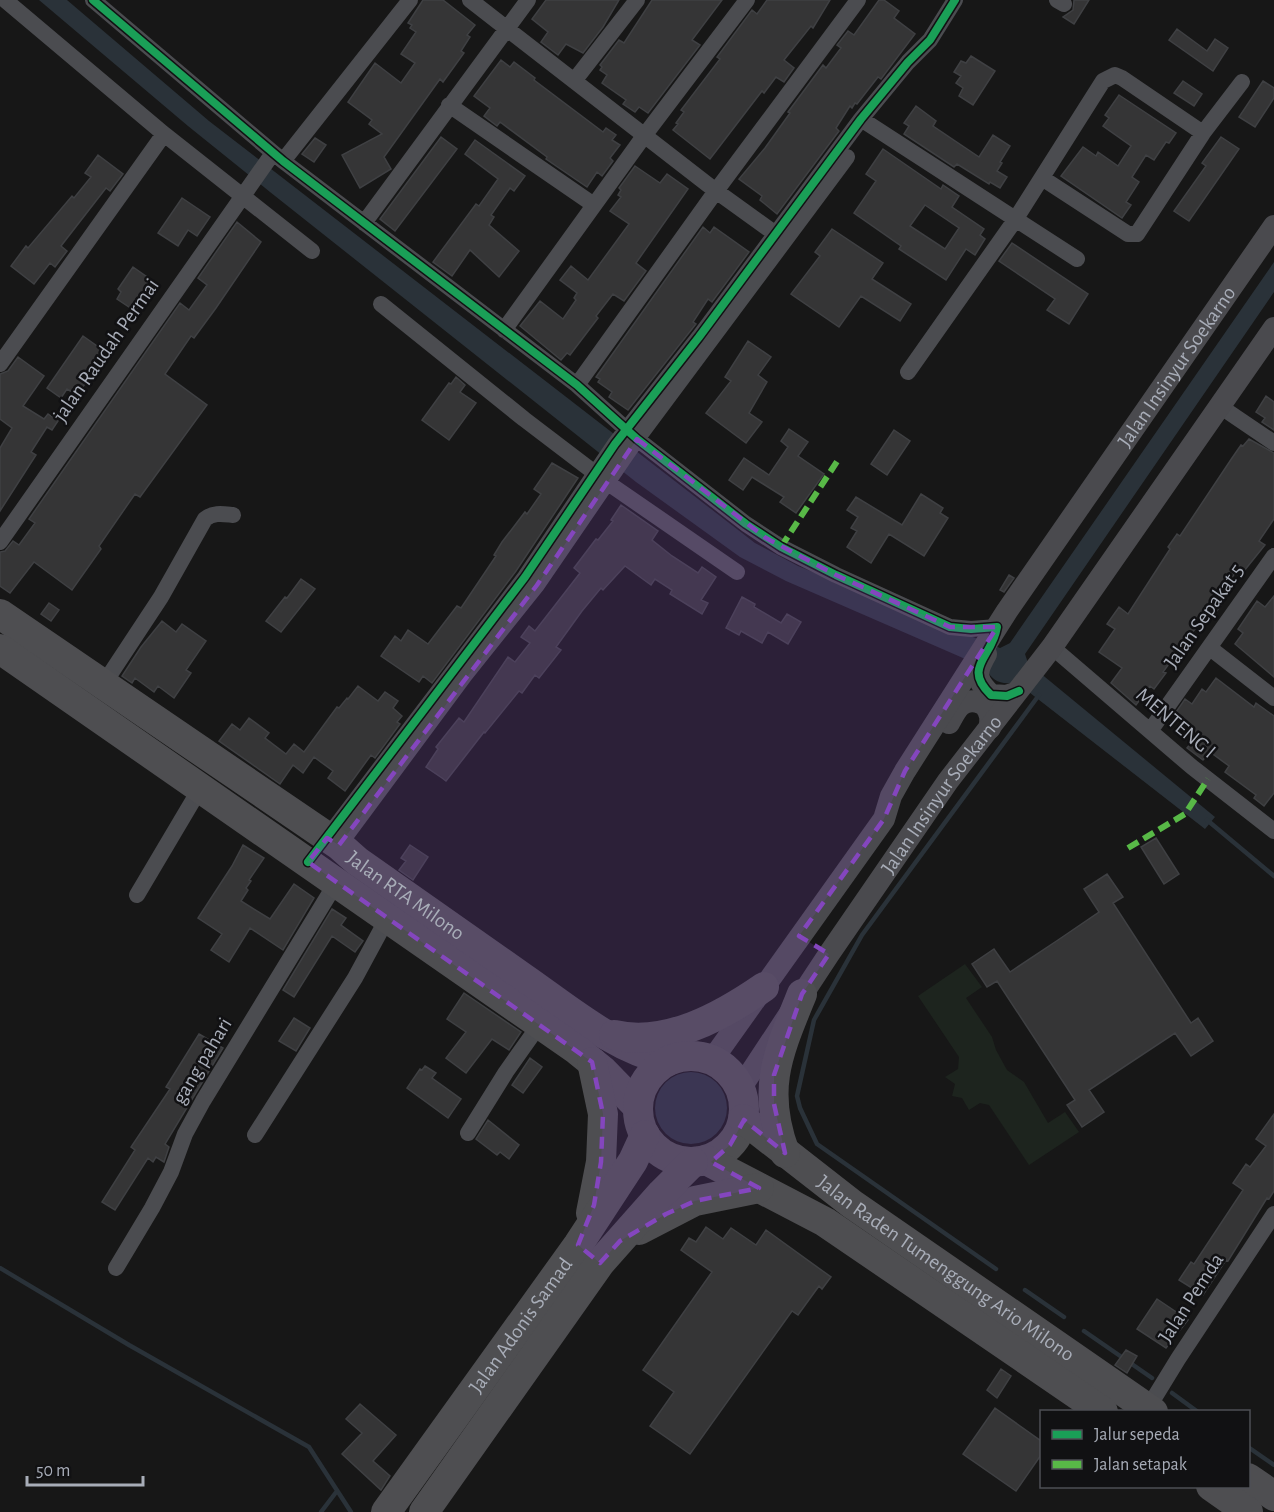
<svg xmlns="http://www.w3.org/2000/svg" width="1274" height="1512" font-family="'Alegreya Sans',sans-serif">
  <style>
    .green { fill: #1d241e }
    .water { fill: #2a3239 }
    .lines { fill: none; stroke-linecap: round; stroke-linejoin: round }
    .stream { stroke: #2a3239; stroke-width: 4.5 }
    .building { fill: #353536; stroke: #3f4043; stroke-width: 1.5; fill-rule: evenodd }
    .street { stroke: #4b4c50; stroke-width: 16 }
    .secondary { stroke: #4a4a4e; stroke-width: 22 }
    .highway { stroke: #4e4e51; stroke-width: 30 }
    .quiet { stroke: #58b947; stroke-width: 6; stroke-dasharray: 12 6; stroke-linecap: butt }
    .cycleway-casing { stroke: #111113; stroke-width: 11 }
    .cycleway { stroke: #1a9f57; stroke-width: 8 }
    .marked { fill: #8446be; fill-opacity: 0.2; stroke: #8446be; stroke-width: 4.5; stroke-dasharray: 12 8; stroke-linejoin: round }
    .labels { text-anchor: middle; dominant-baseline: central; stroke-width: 5; stroke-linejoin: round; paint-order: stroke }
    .street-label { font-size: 21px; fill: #a8adb8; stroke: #111113 }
  </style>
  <rect width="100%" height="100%" fill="#171717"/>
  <!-- green -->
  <path class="green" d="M965,964L982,987L966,998L992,1037L996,1050L1007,1070L1024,1082L1048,1123L1065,1112L1079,1132L1029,1165L989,1105L980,1103L969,1110L962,1098L952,1096L955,1084L945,1077L958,1069L959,1057L918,996Z"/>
  <!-- water -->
  <path class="water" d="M39,0H67L209,121L755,543L798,566L1000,648L1010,643L1274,262V292L1025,654L1028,663L1215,817L1205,829L1016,682C1003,686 991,681 986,668L786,581L740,557L636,482L270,192L188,126Z
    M655 1108a36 36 0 1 1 72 0a36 36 0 1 1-72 0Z"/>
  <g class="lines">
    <!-- stream -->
    <path class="stream" d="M1207,820L1274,876
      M0,1268L129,1345L309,1447L351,1512
      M996,1269L817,1144L800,1108L797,1096L814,1020L862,935L1039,695
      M1025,1290L1064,1317
      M1084,1331L1152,1378
      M1172,1393L1198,1412
      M1248,1447L1274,1465
      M321,1512L337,1491"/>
  </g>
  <!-- building -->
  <path class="building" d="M423,0H443L475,25L467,35L470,37L461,51L464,53L443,82L440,79L384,157L391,169L360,188L342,155L382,134L369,124L372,120L348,102L375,63L401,83L415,63L401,54L416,32L410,28L412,25L408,23Z
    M546,0H619L603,27L583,53L566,44L558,55L541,42L548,32L532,19Z
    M652,0H722L692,40L700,45L648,113L639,107L635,112L623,104L626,100L602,83L607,75L600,70L602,67L600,65L619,40L624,43Z
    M767,0H830L813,28L811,26L784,60L794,68L784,82L776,77L764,93L762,91L710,159L673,130L678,124L676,123L684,112L681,110L720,59L717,57L752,10L757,14Z
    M879,0H884L899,11L894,18L915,34L881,79L878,77L857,104L855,103L852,108L850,106L836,128L839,131L777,214L760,200L762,196L739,179L765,148L790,113L788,112L823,65L826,68L841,48L837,45L848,31L854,35Z
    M1074,0H1089L1074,24L1063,17L1073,10Z
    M1177,29L1207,51L1215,39L1228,48L1213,71L1169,40Z
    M971,56L995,71L973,105L959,96L963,88L956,83L961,76L954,72L961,61L966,63Z
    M501,60L510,67L514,62L535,78L534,80L603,132L606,128L616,135L612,140L620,145L610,158L613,161L602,176L597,172L587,187L546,159L547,157L500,122L497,126L484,116L490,108L474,96Z
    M1183,81L1202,94L1194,106L1174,93Z
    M1263,81L1274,88V98L1255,127L1239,117Z
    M1119,95L1176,133L1169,143L1166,142L1154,160L1146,155L1132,177L1139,182L1126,202L1131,205L1122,218L1061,176L1083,147L1096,156L1098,152L1118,166L1131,146L1103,126L1109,118L1105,115Z
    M916,106L936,121L933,126L979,157L993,135L1010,146L1000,162L1002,163L997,171L1007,177L1000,188L990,182L989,184L957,164L954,167L904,134L909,126L904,123Z
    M441,137L457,149L395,231L380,219Z
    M1221,137L1239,149L1189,221L1174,211L1206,166L1202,163Z
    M315,138L326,145L314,162L302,154Z
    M475,140L525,176L514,191L510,188L491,215L494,217L489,225L519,251L499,277L470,250L452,276L433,262L476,204L479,206L498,179L465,154Z
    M883,149L941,189L943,185L959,196L952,207L984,229L980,235L985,239L975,255L966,249L946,280L899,249L901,246L854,213L876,181L866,174ZM925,205L959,228L945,249L910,226Z
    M98,155L123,174L110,191L106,188L61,246L67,251L55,267L50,263L34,284L11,266L26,246L28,248L72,196L74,198L91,177L85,173Z
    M635,166L660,183L667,174L688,189L636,263L646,271L624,301L613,294L596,316L598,318L570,355L567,353L561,360L520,326L540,301L563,319L576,300L574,298L577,293L560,280L571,266L588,280L629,224L610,211L621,197L618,195L621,190L619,188Z
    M182,198L210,217L197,236L188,230L178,246L158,233Z
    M237,222L261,242L216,308L194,338L191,336L165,374L207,405L140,497L135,494L99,546L101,549L72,590L34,562L10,593L0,586V552L5,551L13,541L19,545L35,523L29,519L180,303L189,310L207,285L198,278Z
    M703,227L710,233L714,227L749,252L712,302L708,299L693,322L696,324L628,410L609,397L612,392L598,382L600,379L596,377Z
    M832,229L883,263L872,279L911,304L900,321L861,296L839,327L791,294L820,256L815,252Z
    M1012,243L1088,294L1069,324L1047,310L1055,299L999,261Z
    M133,267L150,279L145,287L151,291L135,311L117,299L121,292L118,289Z
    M83,336L104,351L84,379L87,381L77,395L67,389L61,398L47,388Z
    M748,341L771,357L758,375L767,382L749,413L762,422L746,443L706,413L731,381L725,377Z
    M18,357L44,376L23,406L44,419L48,414L58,421L52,430L47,427L31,452L36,455L0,511V448L12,428L0,419V374L8,371Z
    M456,377L465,385L460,392L476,403L449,440L422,420L449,383L451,384Z
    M1266,396L1274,402V430L1262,422L1265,418L1256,412Z
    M789,429L808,442L798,456L824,474L796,513L780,502L784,497L752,477L743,490L729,480L744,458L769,475L788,447L781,441Z
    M894,430L910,441L887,475L871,464Z
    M1249,439L1274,453V519L1259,541L1265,545L1240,576L1235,573L1219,596L1225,599L1214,615L1208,611L1192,633L1197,636L1185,654L1179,650L1163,672L1166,673L1154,689L1150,686L1136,705L1111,683L1122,668L1099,652L1115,629L1107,624L1119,607L1128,614L1170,549L1168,547L1177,534L1180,536L1232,458L1241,445L1243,446Z
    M552,463L578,478L516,571L432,683L423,676L419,682L381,656L395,636L401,641L408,630L428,644L457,606L461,608L496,556L494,555L502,542L525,512L527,514L541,494L534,489Z
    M921,494L943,508L940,513L948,518L924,556L889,534L871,563L847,547L857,531L851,528L858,517L847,510L856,497L902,525Z
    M621,505L658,531L652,540L672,556L698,573L702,567L716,577L701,600L708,603L702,614L670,594L672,590L655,579L651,585L625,566L603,590L601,588L582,611L556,647L561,650L539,678L535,675L522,693L519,691L485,733L484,732L446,781L442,778L426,767L438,749L436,747L459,718L464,722L508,657L515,662L530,643L521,637L529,626L535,631L580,573L574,568L596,539L598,540L613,521L611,520Z
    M1009,575L1014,578L1004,592L1000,590Z
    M301,579L315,589L281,632L266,621L285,597L287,598Z
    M1274,596V677L1235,644L1243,633L1238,629L1257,601L1265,607Z
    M742,597L755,604L754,607L781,623L787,614L801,622L788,644L768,632L762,643L741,631L739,635L726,628Z
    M49,603L59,610L51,621L41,614Z
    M162,621L176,632L182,624L206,641L186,670L191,673L174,698L158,686L154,692L135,678L132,683L122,676L141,647Z
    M1216,678L1254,707L1256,703L1274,716V793L1264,806L1254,798L1256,795L1225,772L1229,766L1210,752L1203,760L1187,748L1193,741L1177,730L1183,722L1174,715L1185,699L1192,704L1202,689L1206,692Z
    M358,686L378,701L385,692L398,701L393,708L402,716L397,722L400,724L375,758L371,755L345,791L328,778L333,771L314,757L303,773L293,765L280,784L219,741L232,724L240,730L249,718L269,733L265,738L286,754L294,744L304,752L337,707L339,708L347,698L348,699Z
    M1156,838L1179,874L1164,884L1141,847Z
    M243,845L264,858L249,880L251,881L246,888L248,890L241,901L270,919L294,884L314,898L283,950L250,928L229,962L211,950L222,934L198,918L232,866Z
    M410,845L428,857L413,880L399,870L406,861L401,858Z
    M1107,874L1123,897L1113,903L1191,1023L1198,1018L1213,1041L1191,1056L1175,1033L1089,1090L1104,1112L1082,1127L1067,1105L1075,1100L997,981L987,987L972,964L994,949L1010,972L1058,940L1099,912L1084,889Z
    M332,909L346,918L341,925L363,941L355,952L332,936L294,997L283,990Z
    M464,993L521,1032L509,1050L492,1039L466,1073L446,1058L466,1032L447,1019Z
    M294,1018L310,1028L296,1051L279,1041Z
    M199,1034L223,1048L165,1144L169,1147L164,1162L156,1157L153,1162L148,1158L115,1210L102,1202L135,1150L131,1147L170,1089L166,1087Z
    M530,1058L542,1067L523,1093L512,1085Z
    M425,1066L436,1073L432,1078L461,1099L448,1118L407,1088L420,1069L422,1070Z
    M1274,1114V1191L1269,1199L1267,1198L1228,1261L1226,1260L1203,1295L1179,1280L1191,1262L1194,1264L1243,1190L1233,1183L1246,1164L1250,1167L1266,1146L1256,1139Z
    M488,1120L519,1145L509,1159L500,1152L497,1155L476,1139Z
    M706,1227L723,1239L731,1228L756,1245L766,1230L831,1277L822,1289L819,1286L798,1315L792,1311L690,1454L650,1426L674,1392L643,1370L712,1272L681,1250L689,1238L696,1242Z
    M1157,1299L1188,1320L1166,1348L1137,1329Z
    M1126,1350L1137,1356L1127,1373L1115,1365Z
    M1001,1369L1011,1376L997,1398L987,1390Z
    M360,1404L396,1435L373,1461L390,1476L381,1490L342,1454L362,1433L346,1419Z
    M995,1408L1041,1441V1455L1016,1491L963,1454Z"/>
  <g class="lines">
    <!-- street -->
    <path class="street" d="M5,0L164,134L312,251
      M93,0L283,161L577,385L637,439L746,524L781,547L836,575L950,627L971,629L997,627
      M470,0L716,191L784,240
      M1057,0L1064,4
      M574,81L637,0
      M449,105L594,205
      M861,119L1077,259
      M283,161L410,0
      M1042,178L1128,234H1137L1203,133L1242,82
      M364,223L528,0
      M381,304L524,419L608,483L737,572
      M504,330L644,136L747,0
      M0,364L164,134
      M908,372L1015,220L1103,81L1115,75L1122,78L1203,133
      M577,385L716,191L858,0
      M1221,407L1274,443
      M0,542L273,153
      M1052,647L1192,767L1274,831
      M1210,648L1274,698
      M103,685L161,597L205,519C214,512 223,514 233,515
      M1150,731L1274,556
      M323,843L525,577L615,444L699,337L861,119L908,62L930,40L955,0
      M339,845L465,675L537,585L637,439L847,157
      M137,895L201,787
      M468,1133L506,1072L540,1024
      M255,1135L355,978L388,917
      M116,1268L152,1208L171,1172L185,1134L203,1101L336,883
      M1148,1408L1178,1359L1274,1214"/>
    <!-- secondary -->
    <g class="secondary">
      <path d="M986,654C975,673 975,679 991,695L1007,696L1012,694"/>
      <path d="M949,723C952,718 955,711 960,706C968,698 986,700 989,713C991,717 990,723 990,728"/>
      <path id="s1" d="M712,1060L884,819L891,796L905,771L1007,611L1274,226"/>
      <path id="s2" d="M740,1089L829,954L948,781L1052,647L1274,328"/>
    </g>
    <!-- highway -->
    <g class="highway">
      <path id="s3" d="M0,614L339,845L357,861C412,900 467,938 522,977C567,1008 614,1049 669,1061"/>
      <path d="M0,649L577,1050L603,1071L638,1107"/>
      <path d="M614,1035C667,1047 722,1016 764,987"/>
      <circle cx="691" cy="1109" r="53"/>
      <path id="s4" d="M743,1119L852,1204L1153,1412"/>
      <path d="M785,1153C761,1089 778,1053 802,994"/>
      <path d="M706,1160L825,1222L1103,1412"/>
      <path d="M591,1213L601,1162L603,1114L592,1062"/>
      <path d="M639,1230L695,1201L759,1188"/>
      <path d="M1248,1478L1274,1496"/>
      <path d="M1211,1486L1248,1512"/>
      <path id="s5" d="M386,1512L578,1245L633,1161L645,1135"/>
      <path d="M424,1512L600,1263L662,1193L693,1162"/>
    </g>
    <!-- quiet -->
    <path class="quiet" d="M781,547L840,457
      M1128,848L1185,814L1208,779"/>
    <!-- cycleway casing -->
    <g class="cycleway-casing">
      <path id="cycleway" d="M93,0L283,161L577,385L637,439L746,524L781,547L836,575L950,627L971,629L997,627C992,658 962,667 991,695L1007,696L1019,691
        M308,862L525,577L615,444L699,337L861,119L908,62L930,40L955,0"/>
    </g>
    <!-- cycleway -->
    <use href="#cycleway" class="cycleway"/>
  </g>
  <!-- marked area -->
  <path class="marked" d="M637,439L766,538L836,575L950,627H997L905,771L884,819L799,936L829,954L802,994L774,1075V1104L785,1153L744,1120L730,1145L711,1162L759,1188L695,1201L666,1214L620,1241L600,1263L578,1245L594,1205L601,1162L603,1114L592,1062L308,862L327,838L339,845L537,585Z"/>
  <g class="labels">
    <!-- street labels -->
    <g class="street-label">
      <text transform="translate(106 350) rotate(-55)">jalan Raudah Permai</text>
      <text stroke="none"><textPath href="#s1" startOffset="836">Jalan Insinyur Soekarno</textPath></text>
      <text transform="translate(1204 616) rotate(-55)">Jalan Sepakat 5</text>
      <text transform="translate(1176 723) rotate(40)">MENTENG I</text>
      <text stroke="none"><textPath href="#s2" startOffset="357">Jalan Insinyur Soekarno</textPath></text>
      <text stroke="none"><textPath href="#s3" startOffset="494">Jalan RTA Milono</textPath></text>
      <text transform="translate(202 1061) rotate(-59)">gang pahari</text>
      <text stroke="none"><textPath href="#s4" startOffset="252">Jalan Raden Tumenggung Ario Milono</textPath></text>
      <text transform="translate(1191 1298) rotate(-57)">Jalan Pemda</text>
      <text stroke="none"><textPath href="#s5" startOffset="230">Jalan Adonis Samad</textPath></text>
    </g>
  </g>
  <!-- legend -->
  <rect x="1040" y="1410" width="210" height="78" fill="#111113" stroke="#4d4f55" stroke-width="1.5"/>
  <rect x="1052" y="1430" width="30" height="9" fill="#1a9f57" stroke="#4d4f55" stroke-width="1.5"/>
  <text x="1094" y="1440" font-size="18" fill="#a8adb8">Jalur sepeda</text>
  <rect x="1052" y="1460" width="30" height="9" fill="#58b947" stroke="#4d4f55" stroke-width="1.5"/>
  <text x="1094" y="1470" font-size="18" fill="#a8adb8">Jalan setapak</text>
  <!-- scale -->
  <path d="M27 1476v9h116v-9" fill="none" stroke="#a8adb8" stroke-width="3"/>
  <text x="36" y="1476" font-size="18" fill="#a8adb8" stroke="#111113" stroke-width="4.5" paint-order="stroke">50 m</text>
</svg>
